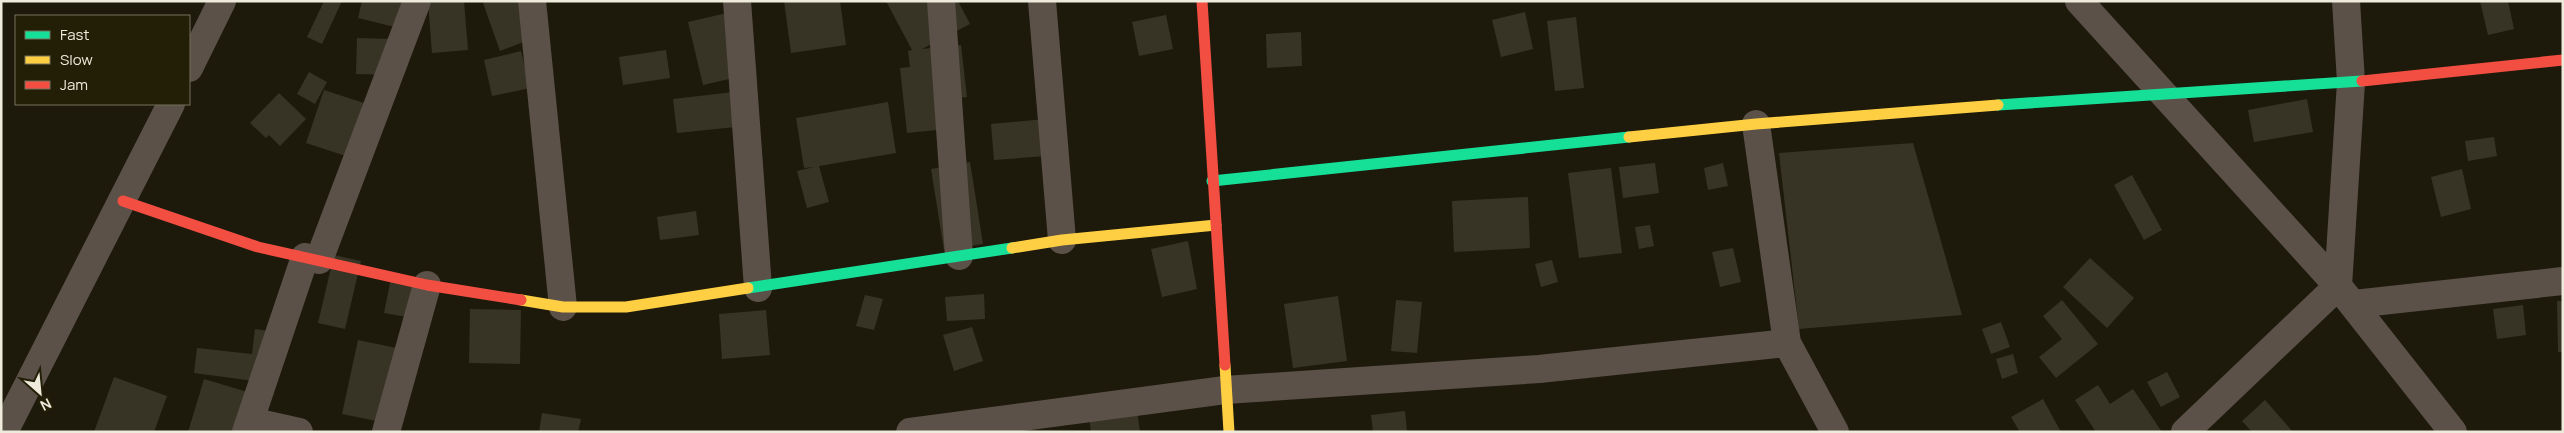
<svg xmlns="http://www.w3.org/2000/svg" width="2564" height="433" font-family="Manrope,sans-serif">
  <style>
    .building { fill: #373426 }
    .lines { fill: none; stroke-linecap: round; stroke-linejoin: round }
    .street { stroke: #5b5148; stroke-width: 28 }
    .fast { stroke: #16e098; stroke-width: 11 }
    .slow { stroke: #ffcf43; stroke-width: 11 }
    .jam { stroke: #f24e42; stroke-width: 11 }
  </style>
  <rect width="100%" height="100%" fill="#1d1a0c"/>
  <!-- building -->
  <path class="building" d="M324,1H342L322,44L307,37Z
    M362,1H410L403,29L358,18Z
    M428,1H464L468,50L432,53Z
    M488,1H522L536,37L500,51L483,3Z
    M784,1H840L846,45L791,53Z
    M886,1H958L970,24L922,49L961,45L967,97L952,99L956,128L907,133L900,68L910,67L908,51L912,50Z
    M2480,1H2508L2514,29L2488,35Z
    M1525,12L1533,49L1501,57L1492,20Z
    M727,13L742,76L703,85L688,22Z
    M1166,15L1173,49L1139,56L1132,22Z
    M1576,17L1584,88L1555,91L1547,21Z
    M1301,32L1302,66L1267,68L1266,34Z
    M357,38L392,39L390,75L356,74Z
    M666,50L670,78L623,85L619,57Z
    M521,51L530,88L492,96L484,60Z
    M309,72L327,82L315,104L297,94Z
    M324,90L370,105L352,158L306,143Z
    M751,90L755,125L677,133L673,99Z
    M279,93L306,119L280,146L269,135L266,138L250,123Z
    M2307,99L2313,132L2254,142L2248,110Z
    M888,102L896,153L819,166L829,202L807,208L797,171L814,167L804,168L796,118Z
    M1056,118L1059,155L994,160L991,124Z
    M2494,137L2497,156L2468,161L2465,141Z
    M1913,143L1962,315L1799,329L1779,153Z
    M970,162L983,244L944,250L931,169Z
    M1655,163L1659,193L1623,198L1619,167Z
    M1723,163L1728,186L1708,190L1704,168Z
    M1611,168L1622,253L1579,258L1568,173Z
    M2462,169L2471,209L2441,217L2431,177Z
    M2132,175L2162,230L2144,240L2114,185Z
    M1528,197L1530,248L1454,252L1452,201Z
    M696,211L699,235L660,240L657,217Z
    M1650,225L1654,246L1639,249L1635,227Z
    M1188,241L1197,289L1162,297L1151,249Z
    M1733,248L1741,282L1720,287L1712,252Z
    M334,255L361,261L345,329L318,323Z
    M2090,258L2134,298L2107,328L2063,287Z
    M1552,260L1558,282L1541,287L1535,264Z
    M392,273L420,278L413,318L384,313Z
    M984,294L985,319L947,321L945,297Z
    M865,295L883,299L874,330L856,326Z
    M1338,296L1347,361L1293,368L1284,304Z
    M1396,300L1422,302L1417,353L1391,351Z
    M2062,300L2098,344L2056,378L2039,357L2062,339L2043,316Z
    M2557,301H2563V352H2558Z
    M2523,305L2526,335L2497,339L2493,309Z
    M470,309L521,310L520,364L469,363Z
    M766,310L770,355L722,359L719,314Z
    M2001,322L2010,347L1991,354L1982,329Z
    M972,327L983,361L954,371L943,335Z
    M255,329L276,332L269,383L194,373L197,348L252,354Z
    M358,340L406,350L391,424L342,414Z
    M2013,354L2018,373L2002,379L1996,359Z
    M2167,372L2180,397L2161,407L2147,382Z
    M114,377L167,396L154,432H94Z
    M204,379L261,396L250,432H188Z
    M2098,385L2110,404L2133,389L2162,432H2096L2075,400Z
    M2043,399L2061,432H2020L2011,417Z
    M2265,400L2293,432H2252L2242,421Z
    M1137,410L1140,432H1091L1089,418Z
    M1405,411L1407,432H1373L1371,415Z
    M542,413L581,419L578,432H539Z"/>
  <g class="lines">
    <!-- street -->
    <path class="street" d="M532,1L563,307
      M737,1L758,288
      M941,1L959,256
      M1042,1L1062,240
      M2079,1L2338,286L2453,432
      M189,68L222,1
      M1756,124L1787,343L1835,432
      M319,260L417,1
      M2354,304L2563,281
      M250,421L299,432
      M4,432L171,104
      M246,432L305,257
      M386,432L427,285
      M910,432L1225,390L1539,369L1787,343
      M2185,432L2338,286L2351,82L2346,1"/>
    <!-- fast -->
    <path class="fast" d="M1998,105L2362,81
      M1212,181L1629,137
      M748,288L1012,248"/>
    <!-- slow -->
    <path class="slow" d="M1629,137L1756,124L1998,105
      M1012,248L1062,240L1216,225
      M521,300L563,307H626L748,288
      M1225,365L1229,432"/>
    <!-- jam -->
    <path class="jam" d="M1202,1L1225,365
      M2362,81L2563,60
      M123,201L258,247L427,285L521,300"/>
  </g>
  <!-- border -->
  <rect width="2564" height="433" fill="none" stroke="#eeebdc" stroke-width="5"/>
  <!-- legend -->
  <rect x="15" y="15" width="175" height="90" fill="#231e06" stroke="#74705c"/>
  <rect x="25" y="31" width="25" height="8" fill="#16e098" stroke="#74705c"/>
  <text x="60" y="40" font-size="15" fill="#eeebdc">Fast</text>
  <rect x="25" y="56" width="25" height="8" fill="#ffcf43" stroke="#74705c"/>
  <text x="60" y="65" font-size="15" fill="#eeebdc">Slow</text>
  <rect x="25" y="81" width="25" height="8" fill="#f24e42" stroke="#74705c"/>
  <text x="60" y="90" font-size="15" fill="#eeebdc">Jam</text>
  <!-- north arrow -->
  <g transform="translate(40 393) rotate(153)" stroke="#231e06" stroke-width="4" paint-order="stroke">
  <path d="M0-4L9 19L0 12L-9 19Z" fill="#eeebdc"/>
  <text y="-8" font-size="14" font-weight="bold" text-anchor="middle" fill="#eeebdc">N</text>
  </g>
</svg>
